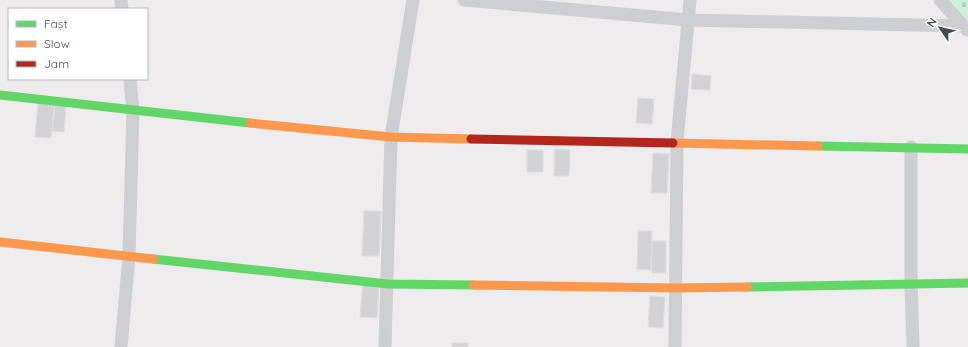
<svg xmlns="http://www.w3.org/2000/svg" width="968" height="347" font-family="Quicksand,sans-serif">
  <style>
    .cemetery { fill: url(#cemetery-stones) }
    .building { fill: #d3d3d5; stroke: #dededf }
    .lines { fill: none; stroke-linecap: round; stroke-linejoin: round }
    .street { stroke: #cdcfd2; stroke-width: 13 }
    .fast { stroke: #63d668; stroke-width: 9 }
    .slow { stroke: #ff974d; stroke-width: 9 }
    .jam { stroke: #b3261e; stroke-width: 9 }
  </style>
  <defs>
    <pattern id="cemetery-stones" width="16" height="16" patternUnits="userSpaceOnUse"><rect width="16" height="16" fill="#cef0dd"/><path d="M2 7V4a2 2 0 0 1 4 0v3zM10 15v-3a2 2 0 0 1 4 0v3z" fill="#b2cfc0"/></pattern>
  </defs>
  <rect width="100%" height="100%" fill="#eeecec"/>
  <!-- cemetery -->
  <path class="cemetery" d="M937,0H968V35Z"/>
  <!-- building -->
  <path class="building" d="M692,74L711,76L710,90L691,89Z
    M638,98L654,99L652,124L636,123Z
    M38,103L54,105L51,138L35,137Z
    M55,105L66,106L64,132L52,131Z
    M555,149L570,150L569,176H554Z
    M527,150H543V172H527Z
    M653,153L669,154L667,193H651Z
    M364,211H381L379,256H362Z
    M638,231H652L651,270L637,269Z
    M652,241H666V273H652Z
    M363,283L379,284L377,318L360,317Z
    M650,296L665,297L663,328L648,327Z
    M452,343H468V347H452Z"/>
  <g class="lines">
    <!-- street -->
    <path class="street" d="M121,0L122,9
      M464,0L689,20L962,26
      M940,0L967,30
      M911,147V284L913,347
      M121,347L129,256L133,111L130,79
      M385,347L391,137L413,0
      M675,347L677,142L690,0"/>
    <!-- fast -->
    <path class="fast" d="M0,95L250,123
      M818,146L968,149
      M153,259L388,284L473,285
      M747,287L968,283"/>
    <!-- slow -->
    <path class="slow" d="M250,123L391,137L471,139
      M673,143L818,146
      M0,242L153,259
      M473,285L676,288L747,287"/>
    <!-- jam -->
    <path class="jam" d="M471,139L673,143"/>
  </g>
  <!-- legend -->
  <rect x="8" y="8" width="140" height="72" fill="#ffffff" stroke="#b3b8bd"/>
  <rect x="16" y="21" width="20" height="6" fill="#63d668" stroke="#b3b8bd"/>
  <text x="44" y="28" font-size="12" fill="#424d5b">Fast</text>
  <rect x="16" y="41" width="20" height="6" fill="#ff974d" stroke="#b3b8bd"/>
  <text x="44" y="48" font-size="12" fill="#424d5b">Slow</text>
  <rect x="16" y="61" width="20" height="6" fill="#b3261e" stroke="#b3b8bd"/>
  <text x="44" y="68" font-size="12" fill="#424d5b">Jam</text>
  <!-- north arrow -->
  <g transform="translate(940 28) rotate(304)" stroke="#ffffff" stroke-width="3" paint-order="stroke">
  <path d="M0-3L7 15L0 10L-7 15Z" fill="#424d5b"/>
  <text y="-6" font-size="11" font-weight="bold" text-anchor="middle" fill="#424d5b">N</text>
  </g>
</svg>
